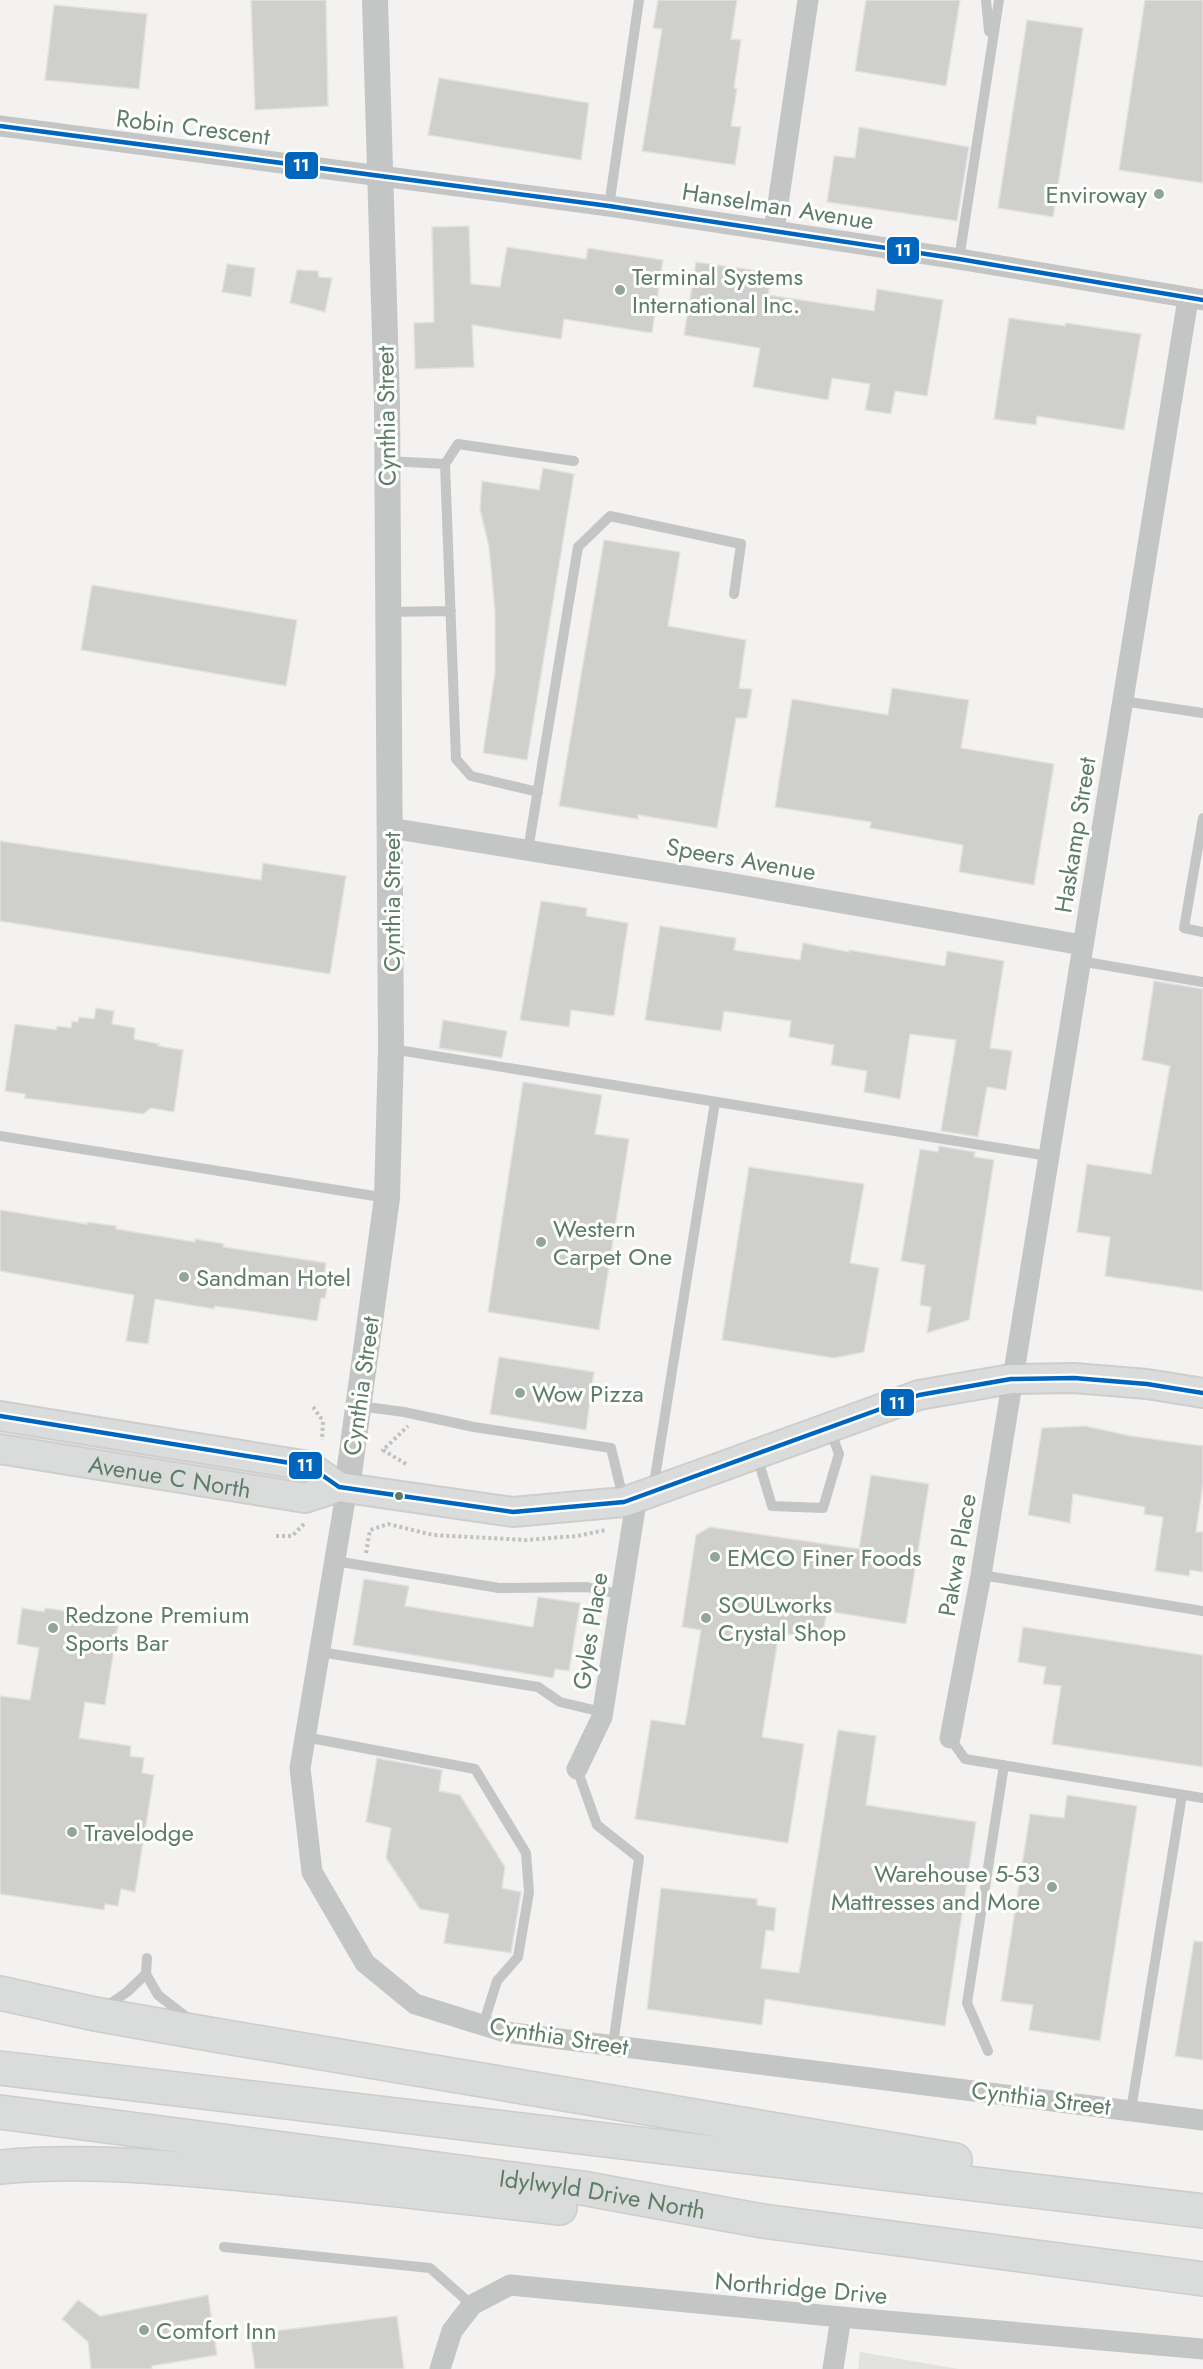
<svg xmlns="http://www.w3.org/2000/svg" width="1203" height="2369" font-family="Jost,sans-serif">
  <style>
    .built { fill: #e2e3e0 }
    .building { fill: #cfd0ce; stroke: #e3e1e1; stroke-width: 1.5 }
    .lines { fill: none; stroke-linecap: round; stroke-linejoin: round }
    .secondary-casing { stroke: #cececd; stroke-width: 32 }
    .motorway-casing { stroke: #cccdcc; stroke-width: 36 }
    .path { stroke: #c0c2c1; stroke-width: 4; stroke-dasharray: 3 3; stroke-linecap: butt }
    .service { stroke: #c3c6c4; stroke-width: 10 }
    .minor { stroke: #c3c6c4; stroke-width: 21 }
    .tertiary { stroke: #c3c6c4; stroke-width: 26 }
    .secondary { stroke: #dadcdb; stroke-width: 28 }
    .motorway { stroke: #dadcdb; stroke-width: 33 }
    .bus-1-casing { stroke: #fff; stroke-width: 9 }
    .bus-1 { stroke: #0065bd; stroke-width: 4.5 }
    .poi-dot { fill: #92a698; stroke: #fff; stroke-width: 2 }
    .bus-dot { fill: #5d7d68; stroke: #fff; stroke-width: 2 }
    .labels { text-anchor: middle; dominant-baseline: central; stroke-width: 6; stroke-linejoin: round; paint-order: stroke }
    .street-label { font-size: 24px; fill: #5d7d68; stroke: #fff }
    .poi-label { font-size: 24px; fill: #5d7d68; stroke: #fff; text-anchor: start }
    .line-badge { stroke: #fff; stroke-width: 2 }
    .badge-label { font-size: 16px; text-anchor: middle; font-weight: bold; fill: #fff }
  </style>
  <rect width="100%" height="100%" fill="#f4f1f1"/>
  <!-- built -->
  <path class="built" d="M860,2352L959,2369H858Z"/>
  <!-- building -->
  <path class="building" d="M251,0H326L328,106L255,110Z
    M658,0H737L731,39L741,40L734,88L737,89L731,126L741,127L735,165L642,151L662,29L653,28Z
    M866,0H960L946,86L855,71Z
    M1145,0H1203V183L1119,170Z
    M54,5L147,14L139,89L45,80Z
    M1027,20L1083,28L1053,217L998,208Z
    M439,78L589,103L581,160L428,135Z
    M859,127L969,147L957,221L827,202L834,156L855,158Z
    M469,226L471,284L500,287L507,247L586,259L588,248L663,260L652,333L564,319L561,339L472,325L474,367L415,369L414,323L434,322L432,227Z
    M696,262L772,273L768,295L874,311L877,289L943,300L927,396L895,391L891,414L865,410L870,384L832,378L828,400L753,387L760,348L684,335Z
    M227,264L255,268L251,297L222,292Z
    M297,270L318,271L319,277L332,278L325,312L290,303Z
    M1009,318L1065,326L1066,323L1141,334L1124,430L1037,416L1036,425L994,419Z
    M543,468L574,474L527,760L483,753L495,673V611L489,547L480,509L482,481L539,490Z
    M604,540L680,552L668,626L746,640L739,688L752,689L747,718H736L717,828L638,815V819L559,806Z
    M92,585L297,620L286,686L81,650Z
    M892,688L969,700L961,748L1054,764L1034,885L959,872L963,845L870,828L871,822L775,807L792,699L888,715Z
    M0,841L261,880L263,863L346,876L330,974L0,921Z
    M541,901L587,908L586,916L628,923L614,1016L571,1010L569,1027L520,1020Z
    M660,926L736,938L734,950L800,960L803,943L849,952V950L945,966L947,951L1004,961L990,1048L1012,1051L1006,1090L987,1087L978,1137L941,1131L956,1040L910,1034L900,1099L864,1092L867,1071L831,1065L834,1045L789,1037L791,1021L724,1011L721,1031L645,1020Z
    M1154,981L1203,989V1291L1105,1276L1110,1237L1077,1232L1087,1164L1151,1174L1170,1066L1142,1060Z
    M96,1008L114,1011L112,1024L135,1028L134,1039L159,1044L158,1046L183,1050L174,1112L151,1108L143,1114L25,1098V1094L5,1091L15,1024L56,1030L57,1026L71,1028L72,1021L78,1022L79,1017L94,1019Z
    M443,1020L507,1031L502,1058L439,1048Z
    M523,1082L602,1095L595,1134L629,1139L599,1330L488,1312Z
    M939,1146L975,1152L974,1157L994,1160L969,1320L927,1333L931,1307L920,1305L925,1265L901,1261L920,1149L938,1152Z
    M749,1167L864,1184L850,1263L879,1268L864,1352L834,1358L722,1340Z
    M0,1210L87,1224V1222L116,1226V1229L195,1242V1239L224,1244L223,1247L326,1263L324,1277L329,1278L325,1298H321L317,1321L251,1311L215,1306L214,1309L155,1299L148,1344L126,1341L134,1295L0,1271Z
    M499,1357L594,1372L586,1430L490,1414Z
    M1085,1426L1131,1436L1203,1446V1483L1196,1532H1203V1572L1190,1570L1189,1576L1155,1571L1163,1517L1144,1514L1145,1507L1073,1494L1070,1523L1028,1515L1042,1428Z
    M871,1475L929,1484L906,1624L827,1611L822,1639L779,1633L762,1737L804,1744L788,1843L635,1819L651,1720L685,1725L701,1630L682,1627L696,1535L710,1527L859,1549Z
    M364,1579L409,1586L405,1606L533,1627L538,1597L580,1603L569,1671L555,1669L553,1678L353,1645Z
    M68,1607L85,1610V1614L119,1619L105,1705L85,1702L79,1738L131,1746L130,1756L144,1758L142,1773L154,1775L135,1892L121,1889L118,1906L105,1904L104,1910L0,1894V1696L30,1700L39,1648L17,1644L22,1608L44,1612L45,1608L67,1611Z
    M1023,1627L1203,1655V1767L1052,1744L1061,1686L1043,1684L1046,1667L1018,1662Z
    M838,1730L876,1736L866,1805L976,1822L945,2026L765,1999L762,2025L647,2009L661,1888L757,1899V1905L776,1908L774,1931L766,1930L761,1968L799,1973Z
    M377,1758L442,1770L439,1791L460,1795L505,1867L502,1888L521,1892L511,1953L444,1943L449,1914L420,1909L386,1858L391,1828L366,1822Z
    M1067,1795L1137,1806L1100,2041L1029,2030L1033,2005L1001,2001L1030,1814L1064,1818Z
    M1194,1941L1203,1942V2060L1175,2056Z
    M208,2295L217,2355L152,2366V2369H91L88,2342L62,2319L78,2300L100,2316Z
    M397,2316L404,2369H255L250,2334Z"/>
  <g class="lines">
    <!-- secondary casing -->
    <g class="secondary-casing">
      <g id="secondary">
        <path d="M0,1416L309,1466L339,1487"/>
        <path id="s1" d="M0,1449L305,1498L339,1487L513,1512L624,1502L919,1395L1011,1379L1074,1378L1147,1384L1203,1393"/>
      </g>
    </g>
    <!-- motorway casing -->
    <g class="motorway-casing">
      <g id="motorway">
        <path d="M0,1993L95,2014L215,2035L955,2160"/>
        <path d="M0,2068L1203,2211"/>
        <path id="s2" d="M0,2112L582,2188L763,2221L1203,2279"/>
        <path d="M0,2167C81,2159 161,2167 242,2174C348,2184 454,2196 560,2208"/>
      </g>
    </g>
    <!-- path -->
    <path class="path" d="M313,1407L323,1421L322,1440
      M406,1464L383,1450L408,1426
      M276,1536H292L305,1523
      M366,1553L370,1530L388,1524L433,1535L526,1540L577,1536L606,1530"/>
    <!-- service -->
    <path class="service" d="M986,0L989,31L992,34
      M609,206L639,0
      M959,259L999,0
      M387,461L445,464
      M388,612L451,611
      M1123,701L1203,713
      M538,792L471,776L456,759L445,464L458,444L574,461
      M1203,818L1184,928L1203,932
      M528,850L578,547L610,516L741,544L734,594
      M1080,961L1203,982
      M392,1049L1048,1156
      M0,1136L387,1198
      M359,1406L404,1412L474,1427L611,1448L624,1502
      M757,1456L772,1506L823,1508L839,1454L830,1430
      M653,1490L715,1102
      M335,1561L499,1588L587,1587L622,1595
      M981,1575L1203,1611
      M320,1652L538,1687L560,1702L602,1712
      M305,1737L475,1769L526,1853L529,1892L518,1957L497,1981L483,2025
      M950,1738L965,1759L1203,1798
      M577,1769L597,1825L639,1858L613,2045
      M147,1958L146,1974L158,1995L189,2019
      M104,2008L127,1992L146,1974
      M988,2051L967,2003L1004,1765
      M1131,2110L1182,1795
      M224,2247L430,2268L472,2305"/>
    <!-- minor -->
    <path class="minor" d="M0,126L609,206L959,259L1203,300
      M774,231L808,0
      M390,828L723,882L1082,945
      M347,1488L300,1768L312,1872L365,1963L415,2004L505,2032L1203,2120
      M950,1738L981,1575L1188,299
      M577,1769L602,1717L637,1496
      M440,2369L452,2331L472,2305L510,2285L841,2317L1203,2349
      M833,2369L841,2317"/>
    <!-- tertiary -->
    <path class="tertiary" d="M347,1488L387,1198L391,1049L387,404L375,0"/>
    <!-- secondary -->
    <use href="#secondary" class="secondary"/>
    <!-- motorway -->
    <use href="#motorway" class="motorway"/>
    <!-- bus-1 casing -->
    <g class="bus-1-casing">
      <path id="bus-1" d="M0,126L609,206L959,259L1203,300
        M0,1416L309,1466L339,1487L513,1512L624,1502L919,1395L1011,1379L1074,1378L1147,1384L1203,1393"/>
    </g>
    <!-- bus-1 -->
    <use href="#bus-1" class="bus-1"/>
  </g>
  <!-- markers -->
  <g class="poi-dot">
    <circle cx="1159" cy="194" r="6"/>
    <circle cx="620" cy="290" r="6"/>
    <circle cx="541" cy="1242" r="6"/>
    <circle cx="184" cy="1277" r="6"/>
    <circle cx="520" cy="1393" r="6"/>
    <circle cx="715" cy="1557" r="6"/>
    <circle cx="706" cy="1618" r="6"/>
    <circle cx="53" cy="1628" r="6"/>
    <circle cx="72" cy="1832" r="6"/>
    <circle cx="1052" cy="1887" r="6"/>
    <circle cx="144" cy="2330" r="6"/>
  </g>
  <circle class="bus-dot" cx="399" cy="1496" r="5"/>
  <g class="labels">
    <!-- street labels -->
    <g class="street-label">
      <text transform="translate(193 127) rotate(7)">Robin Crescent</text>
      <text transform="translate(778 206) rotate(9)">Hanselman Avenue</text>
      <text transform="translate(386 416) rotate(-91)">Cynthia Street</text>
      <text transform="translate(1075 835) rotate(-81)">Haskamp Street</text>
      <text transform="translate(741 859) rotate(10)">Speers Avenue</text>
      <text transform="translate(391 902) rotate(-90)">Cynthia Street</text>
      <text transform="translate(361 1386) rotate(-82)">Cynthia Street</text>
      <text stroke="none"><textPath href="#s1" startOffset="172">Avenue C North</textPath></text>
      <text transform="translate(957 1555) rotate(-80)">Pakwa Place</text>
      <text transform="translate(590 1631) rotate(-81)">Gyles Place</text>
      <text transform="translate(559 2036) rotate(9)">Cynthia Street</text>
      <text transform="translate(1041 2098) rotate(7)">Cynthia Street</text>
      <text stroke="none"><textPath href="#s2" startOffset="608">Idylwyld Drive North</textPath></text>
      <text transform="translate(801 2288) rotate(5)">Northridge Drive</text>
    </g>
    <!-- poi labels -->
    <g class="poi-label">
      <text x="1147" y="194" text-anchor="end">Enviroway</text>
      <text x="632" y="276">Terminal Systems<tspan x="632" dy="28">International Inc.</tspan></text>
      <text x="553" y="1228">Western<tspan x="553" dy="28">Carpet One</tspan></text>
      <text x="196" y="1277">Sandman Hotel</text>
      <text x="532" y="1393">Wow Pizza</text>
      <text x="727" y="1557">EMCO Finer Foods</text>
      <text x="718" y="1604">SOULworks<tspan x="718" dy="28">Crystal Shop</tspan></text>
      <text x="65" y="1614">Redzone Premium<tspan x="65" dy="28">Sports Bar</tspan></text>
      <text x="84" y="1832">Travelodge</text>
      <text x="1040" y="1873" text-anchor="end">Warehouse 5-53<tspan x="1040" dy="28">Mattresses and More</tspan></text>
      <text x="156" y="2330">Comfort Inn</text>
    </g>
  </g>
  <g class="line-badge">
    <rect x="284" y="151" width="35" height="29" rx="6" fill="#0065bd"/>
    <rect x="886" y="236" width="34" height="29" rx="6" fill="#0065bd"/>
    <rect x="880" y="1388" width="35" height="29" rx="6" fill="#0065bd"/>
    <rect x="288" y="1451" width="35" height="29" rx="6" fill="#0065bd"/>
  </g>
  <g class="badge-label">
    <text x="301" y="171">11</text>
    <text x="903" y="256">11</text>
    <text x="897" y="1409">11</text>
    <text x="305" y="1471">11</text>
  </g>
</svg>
